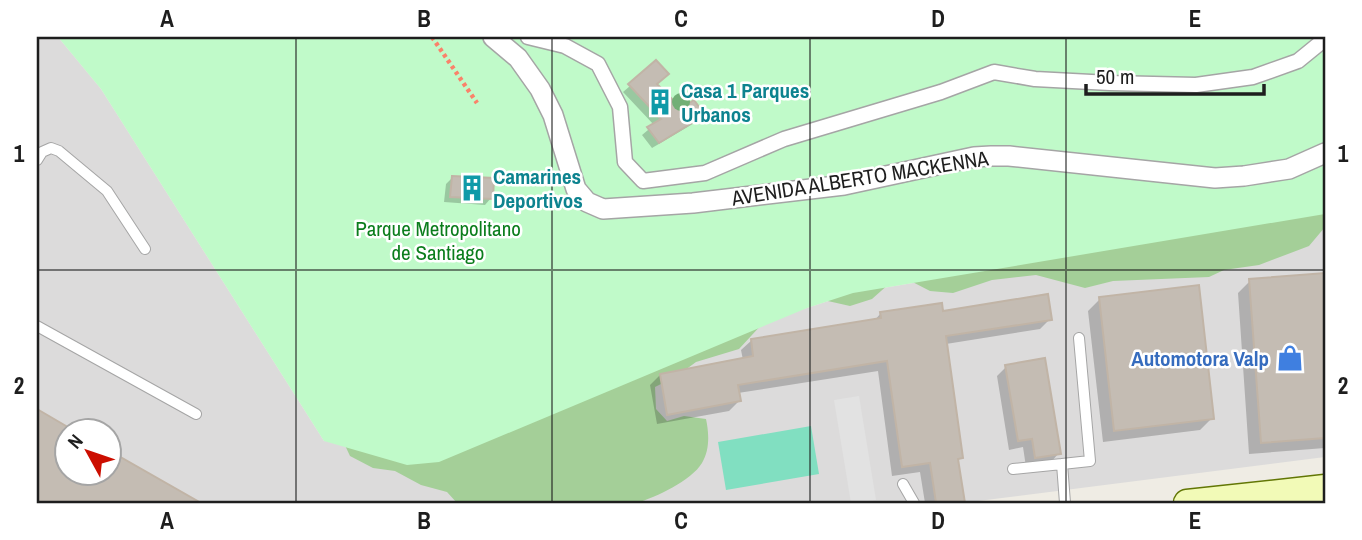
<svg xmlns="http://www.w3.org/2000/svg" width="1362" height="540" font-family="'Archivo Narrow',sans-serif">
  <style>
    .residential { fill: #dcdbdb; fill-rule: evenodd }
    .forest { fill: #a4cf98 }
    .park { fill: #c0fac9 }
    .pitch { fill: #81dfc1 }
    .parking { fill: #e2e2e2 }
    .shadow { fill: #0003 }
    .building { fill: #c4bcb3; stroke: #c1b4a6; stroke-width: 2 }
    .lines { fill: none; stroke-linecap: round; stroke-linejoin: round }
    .service-casing { stroke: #a5a5a5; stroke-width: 12 }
    .pedestrian-casing { stroke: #a5a5a5; stroke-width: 17 }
    .minor-casing { stroke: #a5a5a5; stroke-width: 22 }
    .secondary-casing { stroke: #627604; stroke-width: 29 }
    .path { stroke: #fa826a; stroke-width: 4.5; stroke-dasharray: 3.5 3.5; stroke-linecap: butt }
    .service { stroke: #fff; stroke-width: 10 }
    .pedestrian { stroke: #fff; stroke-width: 14 }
    .minor { stroke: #fff; stroke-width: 19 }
    .secondary { stroke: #f2fab7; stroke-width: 26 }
    .tree { fill: #72af76 }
    .grid { fill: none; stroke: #1e1e1e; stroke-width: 2; stroke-opacity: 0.55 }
    .labels { text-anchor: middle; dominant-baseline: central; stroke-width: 5; stroke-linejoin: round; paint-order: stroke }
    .culture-label { font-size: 21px; font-weight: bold; fill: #0d838f; stroke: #fff; text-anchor: start }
    .street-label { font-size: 21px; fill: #1e1e1e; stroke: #fff }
    .park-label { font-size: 21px; fill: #0b7d1c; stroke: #fff }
    .shop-label { font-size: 21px; font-weight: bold; fill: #366cbe; stroke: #fff; text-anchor: end }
    .neatline { fill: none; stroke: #1e1e1e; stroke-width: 2.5 }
    .grid-label { font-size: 23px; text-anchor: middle; font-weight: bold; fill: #1e1e1e }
  </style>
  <rect width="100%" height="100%" fill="#efece4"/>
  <!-- residential -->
  <path class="residential" d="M37,37H58L101,89L324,441L807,308L853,293L1325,214V457L962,503H37ZM66,432H108V474H66Z"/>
  <!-- forest -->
  <path class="forest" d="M457,37L1325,165V227L1309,246L1259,265L1224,270L1209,277L1113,281L1085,288L1036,275L992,280L953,293L930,291L899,275L872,299L850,306L810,297L777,308L739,349L696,362L677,376L655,387L656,409L667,421L684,416L706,419C709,433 710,450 702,463C691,481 656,497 637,503H457L447,492L421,485L395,471L373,468L350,456L335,424Z"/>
  <!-- park -->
  <path class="park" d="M58,37H1325V214L853,293L807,308L439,462L407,465L324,441L101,89Z"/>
  <!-- pitch -->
  <path class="pitch" d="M811,426L819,474L726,490L718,442Z"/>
  <!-- parking -->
  <path class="parking" d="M859,396L876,500L851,503L834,400Z"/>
  <!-- shadow -->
  <path class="shadow" d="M655,84L680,111L703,115L696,122L652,148L642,135L654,125L623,92L630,86Z
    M452,178L491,198L485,205L444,202L446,184Z
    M1325,275V448L1249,454L1238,293L1250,281Z
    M1100,299L1212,418L1200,430L1103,442L1088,311Z
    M881,313H941L1050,319L1040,329L946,344L961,457L957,462L962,503H925L920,472L892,476L878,371L738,393L739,401L729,411L657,424L650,385L660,375L743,360L741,350L752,340L874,321Z
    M1006,367L1059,453L1050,463L1026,467L1023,447L1009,450L997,376Z
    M37,411L73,432H66V474L180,493L174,503H37Z"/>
  <!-- building -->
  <path class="building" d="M656,60L669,74L657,84L681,108L694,100L705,115L659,143L647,127L661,119L628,84Z
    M452,176L494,178L493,199L450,197Z
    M1325,273V438L1261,443L1249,279Z
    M1199,285L1214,419L1114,431L1099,297Z
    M1048,294L1052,320L946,336L963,458L958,459L965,503H936L930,463L902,467L887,361L738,385L741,401L667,415L660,374L753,356L751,339L881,318L880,312L942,303L943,311Z
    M1045,358L1061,454L1035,458L1032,439L1018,441L1005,365Z
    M37,409L66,426V473H108V450L201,503H37Z"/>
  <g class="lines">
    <!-- service casing -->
    <g class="service-casing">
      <path id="service" d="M37,160L42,152L51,148L59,151L107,191L145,249
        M37,326L196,414
        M1013,469L1062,464
        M903,484L914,503
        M1065,503L1062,464L1090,461L1079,338"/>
    </g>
    <!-- pedestrian casing -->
    <g class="pedestrian-casing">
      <path id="pedestrian" d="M528,37L565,46L598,64L620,107L625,162L643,181L705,173L784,139L941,92L994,72L1035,79L1110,83L1196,85L1253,77L1298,61L1325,39"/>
    </g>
    <!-- minor casing -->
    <g class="minor-casing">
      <path id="minor" d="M493,37L518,58L540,89L553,115L576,189L587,202L603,209L693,203L844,185L974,157L991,156H1009L1215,178L1244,176L1289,169L1325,153"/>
    </g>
    <!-- secondary casing -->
    <g class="secondary-casing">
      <path id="secondary" d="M1187,503L1325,488"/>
    </g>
    <!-- path -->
    <path class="path" d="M432,37L477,103"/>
    <!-- service -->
    <use href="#service" class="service"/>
    <!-- pedestrian -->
    <use href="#pedestrian" class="pedestrian"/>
    <!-- minor -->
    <use href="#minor" class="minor"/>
    <!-- secondary -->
    <use href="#secondary" class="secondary"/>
  </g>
  <!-- trees -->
  <circle class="tree" cx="681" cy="102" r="9"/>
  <!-- grid -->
  <path class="grid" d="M296,37V503M552,37V503M810,37V503M1066,37V503M37,270H1325"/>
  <!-- icons -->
  <defs>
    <g id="building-bare" transform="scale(2.1)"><path d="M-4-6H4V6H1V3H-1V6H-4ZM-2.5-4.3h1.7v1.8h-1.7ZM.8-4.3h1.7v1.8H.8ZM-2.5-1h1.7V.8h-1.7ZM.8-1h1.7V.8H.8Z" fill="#0f9aa8" stroke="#fff" stroke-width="2.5" paint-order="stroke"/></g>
    <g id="shop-bare" transform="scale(2.1)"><path d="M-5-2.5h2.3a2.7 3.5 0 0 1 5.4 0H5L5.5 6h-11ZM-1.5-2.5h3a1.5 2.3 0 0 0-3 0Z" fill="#3f7fe0" stroke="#fff" stroke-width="2.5" paint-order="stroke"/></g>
  </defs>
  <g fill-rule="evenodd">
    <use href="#building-bare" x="660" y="102"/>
    <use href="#building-bare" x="472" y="188"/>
    <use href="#shop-bare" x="1290" y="358"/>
  </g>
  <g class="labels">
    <!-- culture labels -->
    <g class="culture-label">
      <text x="681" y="90">Casa 1 Parques<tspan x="681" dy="24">Urbanos</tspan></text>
      <text x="493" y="176">Camarines<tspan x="493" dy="24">Deportivos</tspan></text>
    </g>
    <!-- street labels -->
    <g class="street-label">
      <text transform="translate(860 178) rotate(-9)">AVENIDA ALBERTO MACKENNA</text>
    </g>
    <!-- park labels -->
    <g class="park-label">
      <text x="438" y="228">Parque Metropolitano<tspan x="438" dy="24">de Santiago</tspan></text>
    </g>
    <!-- shop labels -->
    <g class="shop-label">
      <text x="1269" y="358">Automotora Valp</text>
    </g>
  </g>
  <!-- border -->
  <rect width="1362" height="540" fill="none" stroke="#ffffff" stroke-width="77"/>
  <!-- north arrow -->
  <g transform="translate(88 452) rotate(310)"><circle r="33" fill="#ffffff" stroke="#a5a5a5" stroke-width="2"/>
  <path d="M0-5L12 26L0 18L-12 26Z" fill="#cc0e00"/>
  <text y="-10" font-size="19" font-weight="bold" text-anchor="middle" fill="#1e1e1e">N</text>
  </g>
  <!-- scale -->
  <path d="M1086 84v10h178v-10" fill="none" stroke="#1e1e1e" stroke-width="3.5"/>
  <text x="1096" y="84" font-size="21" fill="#1e1e1e" stroke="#ffffff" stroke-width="5" paint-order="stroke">50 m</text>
  <rect x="38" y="38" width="1286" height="464" class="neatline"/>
  <g class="grid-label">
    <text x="167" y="27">A</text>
    <text x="424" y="27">B</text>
    <text x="681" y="27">C</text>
    <text x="938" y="27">D</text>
    <text x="1195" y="27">E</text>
    <text x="19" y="162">1</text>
    <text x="1343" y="162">1</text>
    <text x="19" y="394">2</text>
    <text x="1343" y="394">2</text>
    <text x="167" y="529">A</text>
    <text x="424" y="529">B</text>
    <text x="681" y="529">C</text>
    <text x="938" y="529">D</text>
    <text x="1195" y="529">E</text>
  </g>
</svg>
